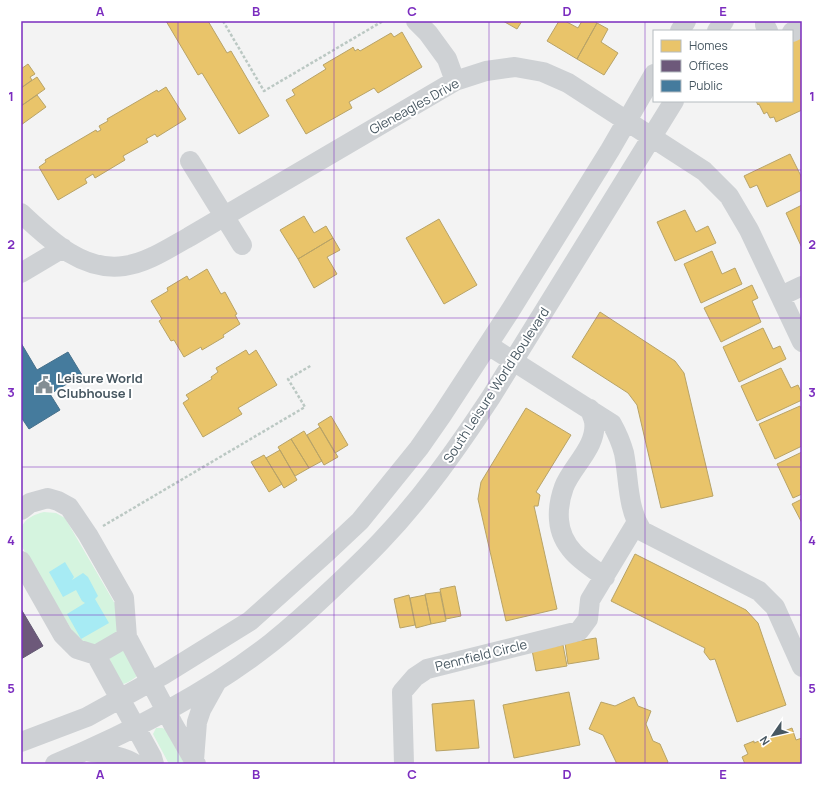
<svg xmlns="http://www.w3.org/2000/svg" width="823" height="785" font-family="Manrope,sans-serif">
  <style>
    .green { fill: #d5f4df }
    .water { fill: #a7ebf4 }
    .homes { fill: #e9c46a; stroke: #b8a367 }
    .offices { fill: #6d597a; stroke: #625872 }
    .public { fill: #457b9d; stroke: #46708b }
    .lines { fill: none; stroke-linecap: round; stroke-linejoin: round }
    .path { stroke: #bbc8c3; stroke-width: 2.5; stroke-dasharray: 3 2; stroke-linecap: butt }
    .minor { stroke: #ced1d4; stroke-width: 20 }
    .grid { fill: none; stroke: #7b2cbf; stroke-width: 1; stroke-opacity: 0.55 }
    .labels { text-anchor: middle; dominant-baseline: central; stroke-width: 4; stroke-linejoin: round; paint-order: stroke }
    .street-label { font-size: 13px; fill: #475761; stroke: #fff }
    .poi-label { font-size: 13px; font-weight: bold; fill: #475761; stroke: #fff; text-anchor: start }
    .neatline { fill: none; stroke: #7b2cbf; stroke-width: 1.5 }
    .grid-label { font-size: 13px; text-anchor: middle; font-weight: bold; fill: #7b2cbf }
  </style>
  <rect width="100%" height="100%" fill="#f3f3f3"/>
  <!-- green -->
  <path class="green" d="M44,512L56,513L65,518L118,609L120,628L103,647L79,642L21,545C21,540 20,533 21,529C24,518 36,514 44,512Z
    M120,650H125L138,675C133,680 124,686 117,684L109,656Z
    M156,728H162L165,729L184,763L169,764L153,734Z"/>
  <!-- water -->
  <path class="water" d="M65,562L74,577L72,580L83,573L88,577L98,596L95,599L109,623L81,639L67,614L85,603L82,601L76,590L63,597L49,572Z"/>
  <!-- homes -->
  <path class="homes" d="M166,21H208L227,53L231,51L269,116L239,134L202,73L198,75Z
    M503,21H522L517,29Z
    M559,21H565L578,28L582,21H594L597,23L577,59L547,41Z
    M597,23L608,29L601,42L618,53L604,75L577,59Z
    M402,32L422,67L378,93L374,88L349,102L352,108L306,134L286,100L295,95L292,90L326,69L323,65L352,48L353,47L355,51L358,49L360,51L391,33L394,37Z
    M802,34V110L776,122L774,117L770,118L767,112L764,114L759,104L758,105L756,101H792V39Z
    M28,64L35,74L30,77L32,80L21,88V69Z
    M37,77L45,89L21,106V88Z
    M166,87L186,119L157,137L155,134L146,139L148,142L123,156L125,160L95,178L93,174L85,179L87,183L58,200L39,167L46,162L45,160L96,130L97,132L101,130L99,126L108,121L107,119L157,90L158,92Z
    M37,95L46,107L21,125V106Z
    M790,154L802,178V190L767,207L757,185L750,188L744,176Z
    M802,205V248L786,213Z
    M685,210L696,232L708,226L716,243L675,261L657,222Z
    M304,216L314,233L326,226L333,238L298,259L280,230Z
    M439,219L477,285L444,304L406,238Z
    M333,238L340,250L327,257L337,274L314,288L298,259Z
    M712,251L722,274L735,268L742,284L701,303L684,264Z
    M207,269L221,294L225,292L237,314L235,315L240,324L223,335L224,337L202,350L201,347L184,357L174,340L171,341L159,321L162,319L151,301L168,291L167,288L187,276L189,280Z
    M752,285L758,298L752,301L761,322L721,342L704,308Z
    M600,312L675,361L684,373L713,496L661,508L637,405L628,393L572,357Z
    M763,328L773,349L780,346L786,359L739,382L723,347Z
    M246,350L249,355L256,350L277,385L238,408L242,414L203,437L183,403L189,399L186,395L212,379L211,377L218,372L216,368Z
    M781,368L791,388L798,385L802,394V400L757,421L741,386Z
    M800,406L802,411V446L775,459L759,424Z
    M526,408L571,435L536,492L540,495L538,506H534L557,609L506,621L478,499L481,482Z
    M331,416L348,445L335,453L318,424Z
    M320,427L338,457L324,465L307,435Z
    M304,431L322,461L309,468L291,439Z
    M291,439L309,468L295,476L278,447Z
    M280,450L297,480L284,488L266,458Z
    M802,452V494L793,498L777,464Z
    M264,455L282,484L269,492L251,462Z
    M802,499V523L792,504Z
    M635,554L746,610L758,623L786,705L737,722L715,659L710,660L704,652L705,648L611,601Z
    M455,586L461,616L446,619L440,589Z
    M440,592L446,621L431,624L425,594Z
    M409,595L415,625L400,628L394,599Z
    M425,595L431,624L416,628L410,598Z
    M596,638L599,659L568,664L565,643Z
    M563,645L567,666L536,671L532,650Z
    M569,692L580,745L514,758L503,705Z
    M634,697L638,706L651,711L646,724L653,741L660,744L668,762L666,764H617L603,735L589,729L601,702L615,706Z
    M474,700L479,748L436,751L432,704Z
    M792,728L796,740L802,738V764H745L742,757L748,754L744,745L754,741V743Z"/>
  <!-- offices -->
  <path class="offices" d="M21,609L43,646L21,659Z"/>
  <!-- public -->
  <path class="public" d="M21,343L37,370L68,352L82,375L50,394L60,410L29,429L21,417Z"/>
  <g class="lines">
    <!-- path -->
    <path class="path" d="M223,21L264,91L383,21
      M103,526L305,407L288,379L312,365"/>
    <!-- minor -->
    <path class="minor" d="M416,21L428,33L447,59L455,81
      M765,21V25L768,31
      M680,31L686,21
      M717,31L724,21
      M792,32L802,27
      M190,161L242,245
      M21,213C49,239 82,272 124,266C147,263 169,248 189,237L455,81L486,71L515,67L543,72L568,83L704,171L729,196L749,230L802,342
      M21,273L63,248
      M781,296L802,286
      M488,345L612,424C617,433 621,442 624,453C629,479 627,508 642,531L759,591L775,607L802,667
      M590,409C591,413 593,417 594,421C598,446 572,466 564,487C560,498 558,508 559,520C561,548 583,562 605,577
      M21,510L30,503L48,498L58,501L69,507L88,535L124,598L127,637L173,724L196,764
      M21,561L63,635L77,649L96,655L152,757L154,764
      M96,655L127,637
      M21,742L87,717L163,675L250,621L327,552L360,521L419,448L442,415L510,311L610,150L654,74
      M85,751C102,754 121,755 135,764
      M194,760L197,722L201,710L216,683
      M55,764C131,732 206,694 271,643C291,627 311,609 330,591C347,575 365,558 381,541C423,497 458,447 491,397L674,101
      M404,764L402,692L415,677L427,669L579,631L588,619L590,600L637,522"/>
  </g>
  <!-- grid -->
  <path class="grid" d="M178,21V764M334,21V764M489,21V764M645,21V764M21,170H802M21,318H802M21,467H802M21,615H802"/>
  <!-- icons -->
  <defs>
    <g id="civic-bare" transform="scale(1.38)"><path d="M-.6-6.5H3V-4.5H.6V-3L4-1V1h2V6H-6V1h2V-1L-.6-3ZM-1.2 2.5V6h2.4V2.5Z" fill="#838e94" stroke="#fff" stroke-width="2.5" paint-order="stroke"/></g>
  </defs>
  <g fill-rule="evenodd">
    <use href="#civic-bare" x="44" y="385"/>
  </g>
  <g class="labels">
    <!-- street labels -->
    <g class="street-label">
      <text transform="translate(414 106) rotate(-29)">Gleneagles Drive</text>
      <text transform="translate(496 385) rotate(-57)">South Leisure World Boulevard</text>
      <text transform="translate(481 655) rotate(-14)">Pennfield Circle</text>
    </g>
    <!-- poi labels -->
    <g class="poi-label">
      <text x="57" y="378">Leisure World<tspan x="57" dy="15">Clubhouse I</tspan></text>
    </g>
  </g>
  <!-- border -->
  <rect width="823" height="785" fill="none" stroke="#ffffff" stroke-width="44"/>
  <!-- legend -->
  <rect x="653" y="30" width="140" height="72" fill="#ffffff" stroke="#b5bcc0"/>
  <rect x="661" y="40" width="20" height="12" fill="#e9c46a" stroke="#b5bcc0"/>
  <text x="689" y="50" font-size="12" fill="#475761">Homes</text>
  <rect x="661" y="60" width="20" height="12" fill="#6d597a" stroke="#b5bcc0"/>
  <text x="689" y="70" font-size="12" fill="#475761">Offices</text>
  <rect x="661" y="80" width="20" height="12" fill="#457b9d" stroke="#b5bcc0"/>
  <text x="689" y="90" font-size="12" fill="#475761">Public</text>
  <!-- north arrow -->
  <g transform="translate(773 735) rotate(236)" stroke="#ffffff" stroke-width="3" paint-order="stroke">
  <path d="M0-3L7 15L0 10L-7 15Z" fill="#475761"/>
  <text y="-6" font-size="11" font-weight="bold" text-anchor="middle" fill="#475761">N</text>
  </g>
  <rect x="22" y="22" width="779" height="741" class="neatline"/>
  <g class="grid-label">
    <text x="100" y="16">A</text>
    <text x="256" y="16">B</text>
    <text x="412" y="16">C</text>
    <text x="567" y="16">D</text>
    <text x="723" y="16">E</text>
    <text x="11" y="101">1</text>
    <text x="812" y="101">1</text>
    <text x="11" y="249">2</text>
    <text x="812" y="249">2</text>
    <text x="11" y="397">3</text>
    <text x="812" y="397">3</text>
    <text x="11" y="545">4</text>
    <text x="812" y="545">4</text>
    <text x="11" y="693">5</text>
    <text x="812" y="693">5</text>
    <text x="100" y="779">A</text>
    <text x="256" y="779">B</text>
    <text x="412" y="779">C</text>
    <text x="567" y="779">D</text>
    <text x="723" y="779">E</text>
  </g>
</svg>
